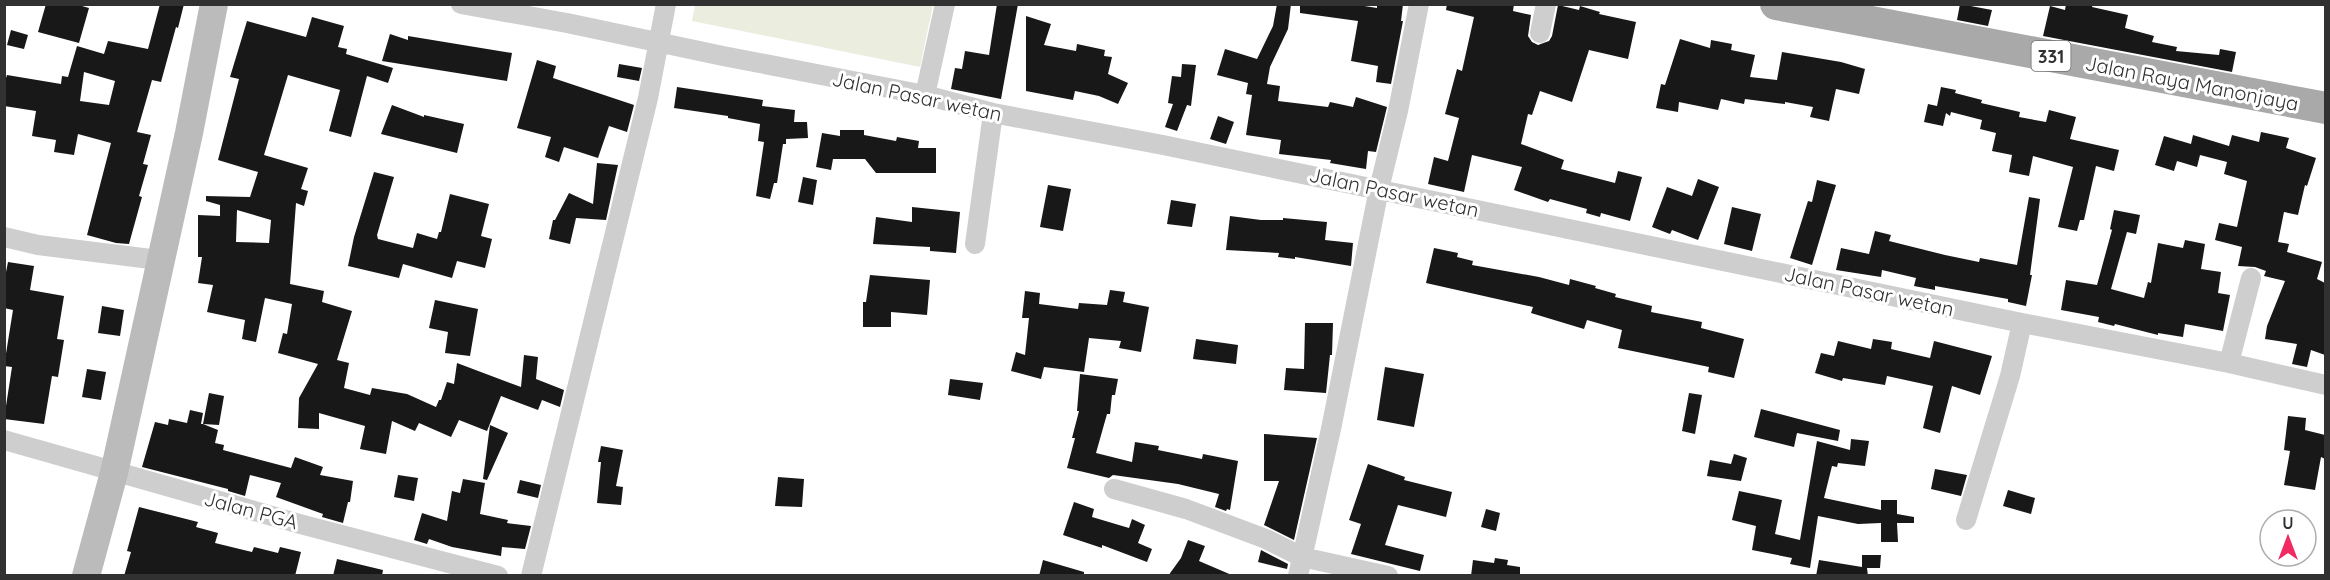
<svg xmlns="http://www.w3.org/2000/svg" width="2330" height="580" font-family="Quicksand,sans-serif">
  <style>
    .green { fill: #ebeede }
    .building { fill: #181818; fill-rule: evenodd }
    .lines { fill: none; stroke-linecap: round; stroke-linejoin: round }
    .street { stroke: #cecece; stroke-width: 20 }
    .secondary { stroke: #bbb; stroke-width: 28 }
    .primary { stroke: #a9a9a9; stroke-width: 32 }
    .labels { text-anchor: middle; dominant-baseline: central; stroke-width: 6; stroke-linejoin: round; paint-order: stroke }
    .shield { fill: #fff; stroke: #6f6f6f; stroke-width: 1.5 }
    .shield-label { font-size: 18px; font-weight: bold; fill: #313131 }
    .street-label { font-size: 20px; fill: #313131; stroke: #fff }
  </style>
  <rect width="100%" height="100%" fill="#fff"/>
  <!-- green -->
  <path class="green" d="M695,5V4L933,5L920,67L692,21Z"/>
  <!-- building -->
  <path class="building" d="M46,4H75L89,8L79,43L38,32Z
    M160,4H184L178,28L176,27L161,82L152,80L137,132L151,135L143,164L148,165L139,196L142,197L129,244L116,243L87,235L111,143L78,134L74,155L54,152L56,140L32,136L36,111L4,106V84L7,75L61,84L62,76L68,77L77,46L104,54L108,41L148,49ZM84,72L115,81L109,105L80,101Z
    M997,4H1018L1001,99L951,89L955,68L962,69L965,51L989,55Z
    M1277,4H1291L1288,29L1270,67L1267,84L1280,86L1278,101L1328,107L1330,102L1353,107L1356,97L1387,107L1376,152L1368,151L1366,169L1330,163L1331,160L1279,154L1281,140L1246,135L1252,95L1246,94L1248,83L1217,75L1225,49L1257,59L1273,26Z
    M1300,4H1352L1377,8V4H1403L1401,21H1403L1391,84L1376,82L1378,66L1351,61L1358,21L1300,13Z
    M1447,4H1514L1513,11L1531,15L1528,36L1532,42L1538,45L1549,41L1552,36L1558,5L1579,10L1580,6L1600,12L1599,14L1636,22L1628,59L1589,50L1572,102L1540,91L1532,115L1528,114L1521,144L1564,160L1561,169L1615,183L1618,171L1642,177L1630,221L1601,213L1600,217L1586,213L1587,209L1550,199L1548,202L1514,190L1522,167L1472,155L1464,192L1428,184L1434,157L1448,161L1459,118L1445,114L1457,69L1462,71L1474,17L1446,10Z
    M1960,4L1992,10L1988,26L1957,20Z
    M2066,4H2093L2092,7L2128,15L2125,28L2154,36L2152,42L2177,47L2176,51L2219,55L2220,49L2236,52L2232,72L2043,36L2050,6L2065,10Z
    M1026,16L1051,24L1044,45L1076,51L1077,44L1105,50L1104,56L1112,57L1108,74L1128,83L1118,104L1099,96L1075,91L1073,100L1026,91Z
    M312,17L344,26L338,47L347,49L346,54L393,68L388,83L367,76L351,137L329,131L340,90L288,75L264,155L308,168L301,189L308,191L304,206L296,203L290,284L324,291L322,302L352,311L337,360L349,363L344,388L370,395L372,388L407,394L436,407L439,400H441L447,382L454,384L457,363L521,387L524,355L538,357L536,379L564,390L560,407L542,400L538,410L501,396L487,431L459,420L451,437L419,423L415,431L392,421L386,454L360,449L365,426L319,413V429L298,428L299,398L318,364L278,353L283,333L287,334L292,304L265,298L256,342L242,339L245,320L207,312L213,285L198,283L202,257H198V215L220,216V205L206,201V196L250,197L258,172L218,160L239,79L230,77L247,21L306,37ZM237,210L271,220L269,243L236,242Z
    M11,30L28,35L24,49L7,45Z
    M390,34L408,40V36L512,53L507,81L382,61Z
    M1680,39L1710,48L1711,40L1732,44L1731,50L1755,55L1750,77L1777,80L1782,52L1841,62L1865,69L1859,94L1836,89L1829,121L1810,117L1813,107L1785,102V104L1745,99L1744,104L1721,99L1718,110L1679,102L1678,112L1656,108L1661,84L1665,85Z
    M537,60L556,66L553,78L634,105L627,132L609,126L598,158L564,147L559,162L545,157L551,137L517,128Z
    M619,64L642,68L639,81L617,77Z
    M1182,64L1196,65L1191,106L1187,105L1177,131L1165,127L1173,104L1168,103L1172,76L1181,77Z
    M677,87L763,100L762,106L795,110L794,122H807L808,138L786,139V144H783L777,183H774L770,199L756,196L764,142L758,141L760,124L728,118V116L674,108Z
    M1941,87L1956,90L1955,93L1982,100L1981,103L2020,112L2019,117L2046,122L2049,110L2076,117L2070,139L2119,150L2114,171L2096,166L2084,220H2080L2077,231L2058,227L2073,167L2033,156L2029,176L2009,172L2012,155L1992,151L1996,133L1980,129L1982,120L1951,112L1950,116L1946,113L1943,126L1924,122L1928,104L1937,106Z
    M392,105L424,117V115L464,124L457,153L381,134Z
    M1218,116L1234,122L1226,144L1210,139Z
    M840,130H864V135L896,141L897,137L919,141L918,148H936V173H876L865,159H833L831,170L816,167L822,133L840,136Z
    M2261,132L2289,138L2286,148L2316,158L2307,186L2305,185L2298,215L2284,212L2278,242L2289,244L2287,252L2322,262L2317,279L2325,283V355L2311,350L2307,367L2292,364L2297,344L2265,339L2267,326L2285,281L2264,276L2266,271L2255,267L2238,266L2242,247L2215,240L2219,223L2237,227L2247,181L2224,174L2227,162L2200,155L2197,167L2177,161L2174,171L2155,165L2164,136L2191,144L2193,135L2229,146L2232,135L2259,142Z
    M597,163L618,165L606,220L576,218L570,244L549,239L553,220H555L569,193L593,204Z
    M374,172L394,177L377,235L378,239L413,248L417,233L437,239L439,232H441L450,194L489,204L481,236L492,239L485,268L457,261L452,278L403,264L399,278L348,266L354,237Z
    M803,177L817,180L813,205L798,202Z
    M1698,179L1719,187L1698,240L1672,230L1670,234L1652,227L1667,187L1692,196Z
    M1817,180L1836,185L1812,265L1790,258L1808,201L1812,202Z
    M1048,185L1071,189L1063,231L1040,227Z
    M2029,197L2040,199L2030,275H2032L2026,306L2008,302V299L1935,286V290L1914,286L1916,278L1882,270L1881,277L1836,270L1841,248L1869,254L1875,231L1891,235L1889,241L1945,255L1979,262L1980,258L2017,265Z
    M1171,200L1196,204L1192,227L1167,224Z
    M912,207L960,212L956,253L930,251V247L873,244L876,217L912,222Z
    M1732,207L1761,214L1752,251L1724,244Z
    M2114,210L2140,215L2136,234L2127,232L2111,289L2144,298L2148,282L2151,283L2158,243L2183,248L2185,240L2205,244L2201,269L2221,272L2218,293L2230,295L2223,331L2185,324L2183,337L2158,333V335L2115,324L2114,326L2098,322L2099,317L2061,310L2066,280L2097,285L2112,230L2110,229Z
    M1230,216L1261,220H1283V218L1327,222L1325,240L1353,243L1351,266L1295,257V259L1278,257L1279,253L1226,250Z
    M1434,248L1458,253L1457,257L1473,261L1472,265L1539,277L1569,285L1570,279L1596,286L1595,288L1616,294L1615,297L1652,306L1651,312L1702,322L1701,328L1744,339L1734,378L1708,372L1709,367L1618,348L1622,330L1587,320L1584,329L1531,313L1533,307L1426,283Z
    M8,262L34,266L30,290L64,296L57,339L64,340L58,377L52,376L44,424L4,419L12,367L4,366L13,310L4,308V282Z
    M870,275L930,280L927,315L891,312V327H863V302H866Z
    M1110,290L1125,292L1123,302L1149,307L1141,352L1119,348L1121,341L1089,338L1084,372L1044,367L1041,379L1011,371L1016,352L1025,355L1029,318H1022L1025,291L1040,293L1039,304L1078,309L1079,303L1107,305Z
    M435,300L478,309L470,356L445,353L448,332L429,328Z
    M102,306L124,310L120,336L98,333Z
    M1305,323H1333L1332,355H1330L1326,393L1284,390L1286,368L1304,369Z
    M1196,339L1238,345L1236,364L1193,359Z
    M1873,339L1892,342L1891,349L1930,358L1934,341L1992,356L1980,395L1952,386L1940,433L1923,428L1933,386L1887,376L1885,385L1843,378L1842,381L1815,373L1821,353L1834,356L1838,341L1871,349Z
    M1385,367L1424,374L1414,427L1377,420Z
    M87,369L106,372L101,400L82,397Z
    M1080,374L1118,379L1115,395H1112L1110,414H1107L1096,453L1132,462L1135,442L1159,446L1158,450L1202,459L1203,454L1238,461L1230,510L1227,509L1226,511L1215,507L1219,494L1178,484L1113,475L1109,478L1067,468L1075,438H1072L1079,411H1077Z
    M950,379L983,383L980,400L948,395Z
    M209,393L224,396L219,425L203,424L218,430L215,443L224,445L223,450L291,468L295,457L323,467L320,475L353,481L350,502H348L343,523L322,517L323,514L276,497L281,483L250,475L245,496L228,491V489L142,467L155,422L168,425L169,419L187,423L190,410L203,413L201,424H203Z
    M1689,393L1702,395L1695,434L1682,431Z
    M1761,409L1840,430L1838,441L1797,433L1794,447L1754,437Z
    M2288,416L2306,418L2305,430L2325,435V459L2321,457L2315,490L2284,485L2290,451L2284,450Z
    M490,425L508,433L487,480L483,479Z
    M1264,434L1317,438L1294,540L1264,525L1279,481H1264Z
    M1851,439L1869,441L1865,466L1838,463L1837,467L1832,466L1824,498L1881,510V500H1897V514L1914,517V523H1897L1898,542H1881V523L1858,524L1818,516L1810,568L1790,564L1792,558L1752,550L1756,526L1732,520L1739,491L1782,500L1775,534L1800,540L1817,441L1850,450Z
    M601,446L623,450L616,486L623,487L621,505L597,503L601,462H598Z
    M1734,454L1747,458L1741,481L1707,476L1710,460L1731,464Z
    M1368,464L1405,477L1404,480L1452,492L1446,517L1398,505L1385,545L1424,555L1420,571L1351,554L1361,524L1349,520Z
    M1935,469L1967,475L1961,496L1931,489Z
    M398,475L418,478L414,501L394,497Z
    M778,477L804,479L802,507L775,506Z
    M463,479L485,483L480,514L508,520L507,523L531,526L525,549L502,547L501,556L452,547L429,539L427,544L414,540L422,513L447,521L452,491L460,493Z
    M520,480L541,485L538,498L517,493Z
    M2008,490L2035,498L2031,514L2003,506Z
    M1074,502L1094,509L1092,517L1129,528L1132,519L1145,525L1138,543L1152,549L1147,562L1102,545V548L1063,535Z
    M139,507L198,522L196,527L218,533L215,543L252,552L254,547L278,553L280,547L301,552L295,576H124L131,552L127,551Z
    M1486,509L1500,513L1496,531L1481,527Z
    M1188,540L1205,546L1199,561L1234,576H1168L1181,558Z
    M1261,550L1288,564L1287,569L1258,562Z
    M1862,555H1881L1880,568H1867L1868,576H1816L1819,560L1862,567Z
    M1495,558L1508,560L1507,565L1520,567V576H1471L1473,560L1494,563Z
    M337,559L383,570L382,576H333Z
    M1043,560L1084,572V576H1039Z"/>
  <g class="lines">
    <!-- street -->
    <path class="street" d="M461,4L567,23L723,56L925,95L993,113L1163,145L2022,323L2229,363L2326,385
      M1540,33L1546,4
      M925,95L945,4
      M4,237L38,245L159,260
      M975,244L993,113
      M2229,363L2251,278
      M4,440L300,524L498,576
      M1114,489L1186,509L1266,539L1302,557L1388,576
      M1966,520L2010,376L2022,323
      M531,576L648,98L666,4
      M1298,576L1331,429L1379,189L1398,111L1419,4"/>
    <!-- secondary -->
    <path class="secondary" d="M86,576L114,473L189,133L214,4"/>
    <!-- primary -->
    <path class="primary" d="M1776,4L2326,108"/>
  </g>
  <g class="labels">
    <!-- shield labels -->
    <rect class="shield" x="2031.5" y="41" width="39" height="30" rx="4.5"/>
    <g class="shield-label">
      <text x="2051" y="56">331</text>
    </g>
    <!-- street labels -->
    <g class="street-label">
      <text transform="translate(2192 83) rotate(11)">Jalan Raya Manonjaya</text>
      <text transform="translate(917 96) rotate(12)">Jalan Pasar wetan</text>
      <text transform="translate(1394 192) rotate(12)">Jalan Pasar wetan</text>
      <text transform="translate(1869 291) rotate(12)">Jalan Pasar wetan</text>
      <text transform="translate(251 510) rotate(15)">Jalan PGA</text>
    </g>
  </g>
  <!-- border -->
  <rect width="2330" height="580" fill="none" stroke="#313131" stroke-width="12"/>
  <!-- north arrow -->
  <g transform="translate(2288 538)"><circle r="28" fill="#ffffff" stroke="#adadad" stroke-width="1.5"/>
  <path d="M0-4.5L10 22L0 15L-10 22Z" fill="#f12965"/>
  <text y="-9" font-size="16" font-weight="bold" text-anchor="middle" fill="#313131">U</text>
  </g>
</svg>
